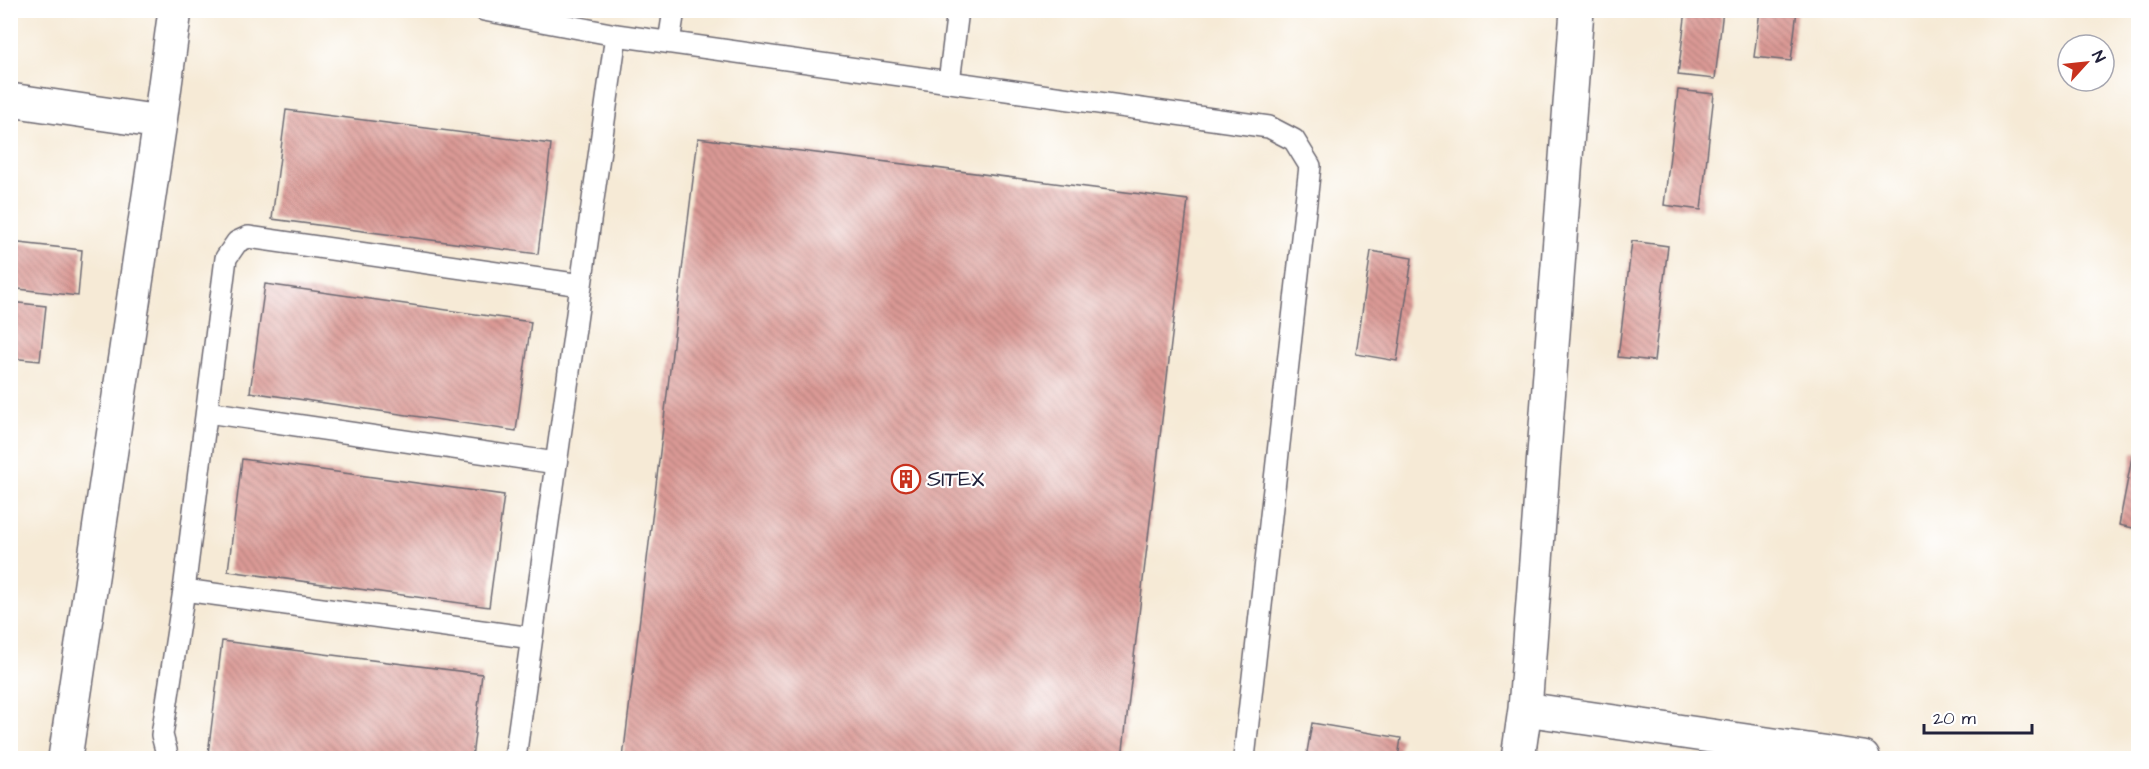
<svg xmlns="http://www.w3.org/2000/svg" width="2149" height="769" font-family="'Architects Daughter',sans-serif">
  <style>
    .building { fill: url(#building-back-hatch) }
    .lines { fill: none; stroke-linecap: round; stroke-linejoin: round }
    .lane-casing { stroke: #6c6871; stroke-width: 24 }
    .street-casing { stroke: #6c6871; stroke-width: 36 }
    .lane { stroke: #fff; stroke-width: 21 }
    .street { stroke: #fff; stroke-width: 33 }
    .labels { text-anchor: middle; dominant-baseline: central; stroke-width: 4.5; stroke-linejoin: round; paint-order: stroke }
    .poi-label { font-size: 22px; fill: #22223b; stroke: #fff; text-anchor: start }
  </style>
  <defs>
    <pattern id="building-back-hatch" width="6" height="6" patternUnits="userSpaceOnUse" patternTransform="scale(1.5)"><rect width="6" height="6" fill="#db9a95"/><path d="M-1 5l2 2M0 0l6 6M5-1l2 2" fill="none" stroke="#b17d7b"/></pattern>
  </defs>
  <rect width="100%" height="100%" fill="#fff"/>
  <filter id="ink" filterUnits="userSpaceOnUse"><feTurbulence type="fractalNoise" baseFrequency=".0167" numOctaves="2"/><feDisplacementMap in="SourceGraphic" scale="12" xChannelSelector="R" yChannelSelector="G"/><feConvolveMatrix kernelMatrix="1 2 1 2 8 2 1 2 1" color-interpolation-filters="sRGB"/></filter>
  <filter id="wash" filterUnits="userSpaceOnUse"><feTurbulence type="fractalNoise" baseFrequency=".008" numOctaves="4" result="noise"/><feDisplacementMap in="SourceGraphic" scale="24" xChannelSelector="R" yChannelSelector="G"/><feGaussianBlur stdDeviation="1.35" result="paint"/><feColorMatrix in="noise" values="0 0 0 0 0 0 0 0 0 0 0 0 0 0 0 0 0 1.4 0 .05"/><feComposite in="paint" operator="in"/></filter>
  <g filter="url(#wash)">
    <rect width="100%" height="100%" fill="#f6ead6"/>
    <g id="blocks">
      <!-- building -->
      <path class="building" d="M1686,10H1723L1715,79L1678,75Z
        M1760,10H1797L1791,61L1754,57Z
        M1678,90L1714,94L1701,210L1664,205Z
        M286,110L551,144L538,254L272,219Z
        M698,138L1188,200L1122,758H623Z
        M1632,241L1668,246L1654,361L1618,357Z
        M10,242L82,250L78,296L10,288Z
        M1371,251L1412,258L1397,361L1356,354Z
        M265,284L531,322L516,431L250,392Z
        M10,302L46,306L40,361L10,358Z
        M2133,452L2138,453V529L2119,525Z
        M242,459L504,495L489,607L228,571Z
        M222,641L482,674L472,758H247L208,754Z
        M1312,723L1401,738L1398,758H1306Z"/>
    </g>
  </g>
  <g filter="url(#ink)">
    <use href="#blocks" fill-opacity="0" stroke="#6c6871" stroke-width="1.5"/>
    <g class="lines">
      <!-- lane casing -->
      <g class="lane-casing">
        <path id="lane" d="M484,10L616,35L1269,127L1294,140L1310,166L1244,758
          M669,42L674,10
          M949,82L958,10
          M207,412L556,463
          M184,590L532,638
          M168,758L162,735L184,590L226,258L237,242L248,237L581,285
          M515,758L616,35"/>
      </g>
      <!-- street casing -->
      <g class="street-casing">
        <path id="street" d="M10,100L160,122
          M1525,709L1863,758
          M65,758L160,122L175,10
          M1518,758L1525,709L1577,10"/>
      </g>
      <!-- lane -->
      <use href="#lane" class="lane"/>
      <!-- street -->
      <use href="#street" class="street"/>
    </g>
  </g>
  <!-- icons -->
  <defs>
    <g id="building-ring" transform="scale(1.5)"><circle r="9.5" fill="#fff" stroke="#c8321e" stroke-width="1.5"/><path d="M-4-6H4V6H1V3H-1V6H-4ZM-2.5-4.3h1.7v1.8h-1.7ZM.8-4.3h1.7v1.8H.8ZM-2.5-1h1.7V.8h-1.7ZM.8-1h1.7V.8H.8Z" fill="#c8321e"/></g>
  </defs>
  <g fill-rule="evenodd">
    <use href="#building-ring" x="906" y="479"/>
  </g>
  <g class="labels">
    <!-- poi labels -->
    <g class="poi-label">
      <text x="927" y="479">SITEX</text>
    </g>
  </g>
  <!-- margin -->
  <rect width="2149" height="769" fill="none" stroke="#fff" stroke-width="36"/>
  <!-- north arrow -->
  <g transform="translate(2086 63) rotate(63)"><circle r="28" fill="#ffffff" stroke="#a7a7b1" stroke-width="1.5"/>
  <path d="M0-4.5L10 22L0 15L-10 22Z" fill="#c8321e"/>
  <text y="-9" font-size="16" font-weight="bold" text-anchor="middle" fill="#22223b">N</text>
  </g>
  <!-- scale -->
  <path d="M1924 724v9h108v-9" fill="none" stroke="#22223b" stroke-width="3"/>
  <text x="1933" y="724" font-size="18" fill="#22223b" stroke="#ffffff" stroke-width="4.5" paint-order="stroke">20 m</text>
</svg>
